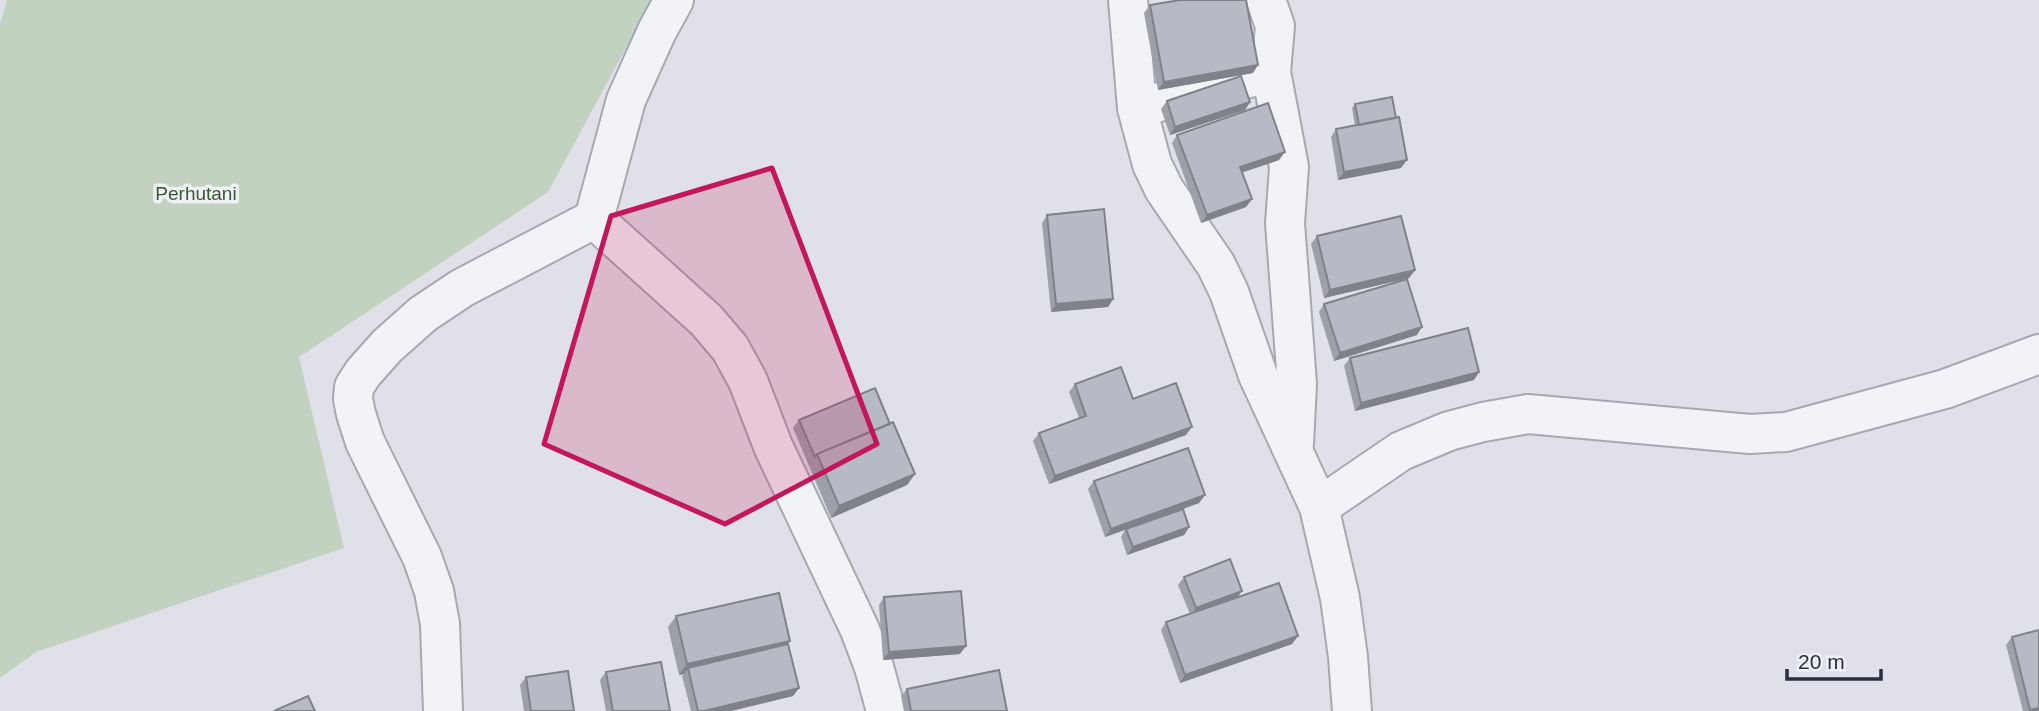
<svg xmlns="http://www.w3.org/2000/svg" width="2039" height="711" font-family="Helvetica,sans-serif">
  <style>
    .green { fill: #c3d1c1 }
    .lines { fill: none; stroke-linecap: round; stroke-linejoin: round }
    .minor-casing { stroke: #a6a8b2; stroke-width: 42 }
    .minor { stroke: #f2f3f6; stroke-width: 38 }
    .wall { fill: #9da0a9 }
    .shaded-wall { fill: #808289 }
    .building { fill: #b7bac4; stroke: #808289; stroke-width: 2 }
    .marked { fill: #c2185b; fill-opacity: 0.2; stroke: #c2185b; stroke-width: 5; stroke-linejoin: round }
    .labels { text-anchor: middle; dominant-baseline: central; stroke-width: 7; stroke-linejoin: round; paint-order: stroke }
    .park-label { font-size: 19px; fill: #395838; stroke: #eff1f5 }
  </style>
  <rect width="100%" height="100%" fill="#e0e1e8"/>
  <!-- green -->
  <path class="green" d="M7,0H652L548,192L299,357L344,548L36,652L0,678V24Z"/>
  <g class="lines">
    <!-- minor casing -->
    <g class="minor-casing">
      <path id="minor" d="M1128,0L1137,108L1152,164L1164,189L1216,265L1229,292L1258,375L1319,507L1340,598L1348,657L1352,711
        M1266,0L1275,26L1271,72
        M1137,108L1271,72L1289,167L1285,223L1297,384L1294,444
        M594,219L706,320L730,348L748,381L773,446L860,630L874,667L886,711
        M1319,507L1401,451L1449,431L1483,422L1528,414L1750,434L1786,432L1945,389L2039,354
        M443,711L440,624L434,591L422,557L365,442L356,414L353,399L354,387L363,373L387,346L423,314L462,288L594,219L626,100L657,31L674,0"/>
    </g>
    <!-- minor -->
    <use href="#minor" class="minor"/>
  </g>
  <!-- wall -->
  <path class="wall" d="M1150,5L1253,73L1158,90L1144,13Z
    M1167,101L1250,102L1245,110L1170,135L1161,109Z
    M1355,104L1401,168L1338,180L1331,137L1336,129L1355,125L1352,108Z
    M1177,135L1279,160L1242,172L1252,199L1246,207L1201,223L1172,143Z
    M1047,215L1113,299L1108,307L1051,312L1042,223Z
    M1317,236L1415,270L1409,278L1324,298L1311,244Z
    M1324,304L1417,335L1334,361L1319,312Z
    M1350,358L1479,372L1474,380L1355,411L1344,366Z
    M1075,384L1133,399L1186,435L1049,484L1033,441L1039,433L1079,418L1069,392Z
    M799,420L890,424L915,474L907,485L831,518L793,428Z
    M1094,481L1205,495L1199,503L1183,509L1189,527L1184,535L1127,555L1121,537L1125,530L1105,537L1088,489Z
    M1184,577L1242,591L1237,598L1298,636L1292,644L1180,683L1161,630L1166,622L1190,614L1178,585Z
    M884,597L960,654L883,660L879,605Z
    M676,616L788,644L799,688L793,696L731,711H691L682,676L684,674L679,675L668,627Z
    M2012,637L2039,711H2023L2006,645Z
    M606,672L670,711H606L600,680Z
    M526,677L574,711H524L520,685Z
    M907,689L1007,711H904L901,696Z"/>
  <!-- shaded-wall -->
  <path class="shaded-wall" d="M1258,65L1253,73L1158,90L1164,82Z
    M1250,102L1245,110L1170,135L1175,127Z
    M1285,152L1279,160L1235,175L1240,167Z
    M1407,160L1401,168L1338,180L1344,172Z
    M1252,199L1246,207L1201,223L1207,215Z
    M1415,270L1409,278L1324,298L1330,290Z
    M1113,299L1108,307L1051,312L1056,304Z
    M1422,327L1417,335L1334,361L1340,353Z
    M1479,372L1474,380L1355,411L1361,403Z
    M1192,427L1186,435L1049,484L1055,476Z
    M915,474L907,485L831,518L839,506Z
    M1205,495L1199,503L1105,537L1111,529Z
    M1189,527L1184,535L1127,555L1133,547Z
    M1242,591L1236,599L1191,616L1196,608Z
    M1298,636L1292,644L1180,683L1185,675Z
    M790,641L782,652L688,668L684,674L679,675L687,664Z
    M966,646L960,654L883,660L889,652Z
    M799,688L793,696L731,711H704Z
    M2039,708V711H2029L2030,710Z"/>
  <!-- building -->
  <path class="building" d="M1180,0H1246L1258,65L1164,82L1150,5Z
    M1241,76L1250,102L1175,127L1167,101Z
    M1392,97L1396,118L1359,125L1355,104Z
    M1268,103L1285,152L1240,167L1252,199L1207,215L1177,135Z
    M1399,117L1407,160L1344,172L1336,129Z
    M1104,209L1113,299L1056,304L1047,215Z
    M1401,216L1415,270L1330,290L1317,236Z
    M1407,279L1422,327L1340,353L1324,304Z
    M1468,328L1479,372L1361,403L1350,358Z
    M1121,367L1133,399L1176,383L1192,427L1055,476L1039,433L1086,416L1075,384Z
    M875,388L890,424L817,454L815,457L799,420Z
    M893,422L915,474L839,506L817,454Z
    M1188,448L1205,495L1111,529L1094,481Z
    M1183,509L1189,527L1133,547L1126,529Z
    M1230,559L1242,591L1196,608L1184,577Z
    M1279,583L1298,636L1185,675L1166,622Z
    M961,591L966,646L889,652L884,597Z
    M779,593L790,641L687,664L676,616Z
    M2039,630V708L2030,710L2012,637Z
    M788,644L799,688L704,711H698L688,668Z
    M661,662L670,711H613L606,672Z
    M999,670L1007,711H911L907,689Z
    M568,671L574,711H531L526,677Z
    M308,696L315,711H274Z"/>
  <!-- marked area -->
  <path class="marked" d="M772,168L877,444L725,524L544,444L611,216Z"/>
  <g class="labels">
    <!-- park labels -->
    <g class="park-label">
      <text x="196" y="193">Perhutani</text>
    </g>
  </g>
  <!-- scale -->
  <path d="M1787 669v10h94v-10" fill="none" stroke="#2a2e3e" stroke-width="3.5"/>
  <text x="1798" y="669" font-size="21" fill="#2a2e3e" stroke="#eff1f5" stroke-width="5" paint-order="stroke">20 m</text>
</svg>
